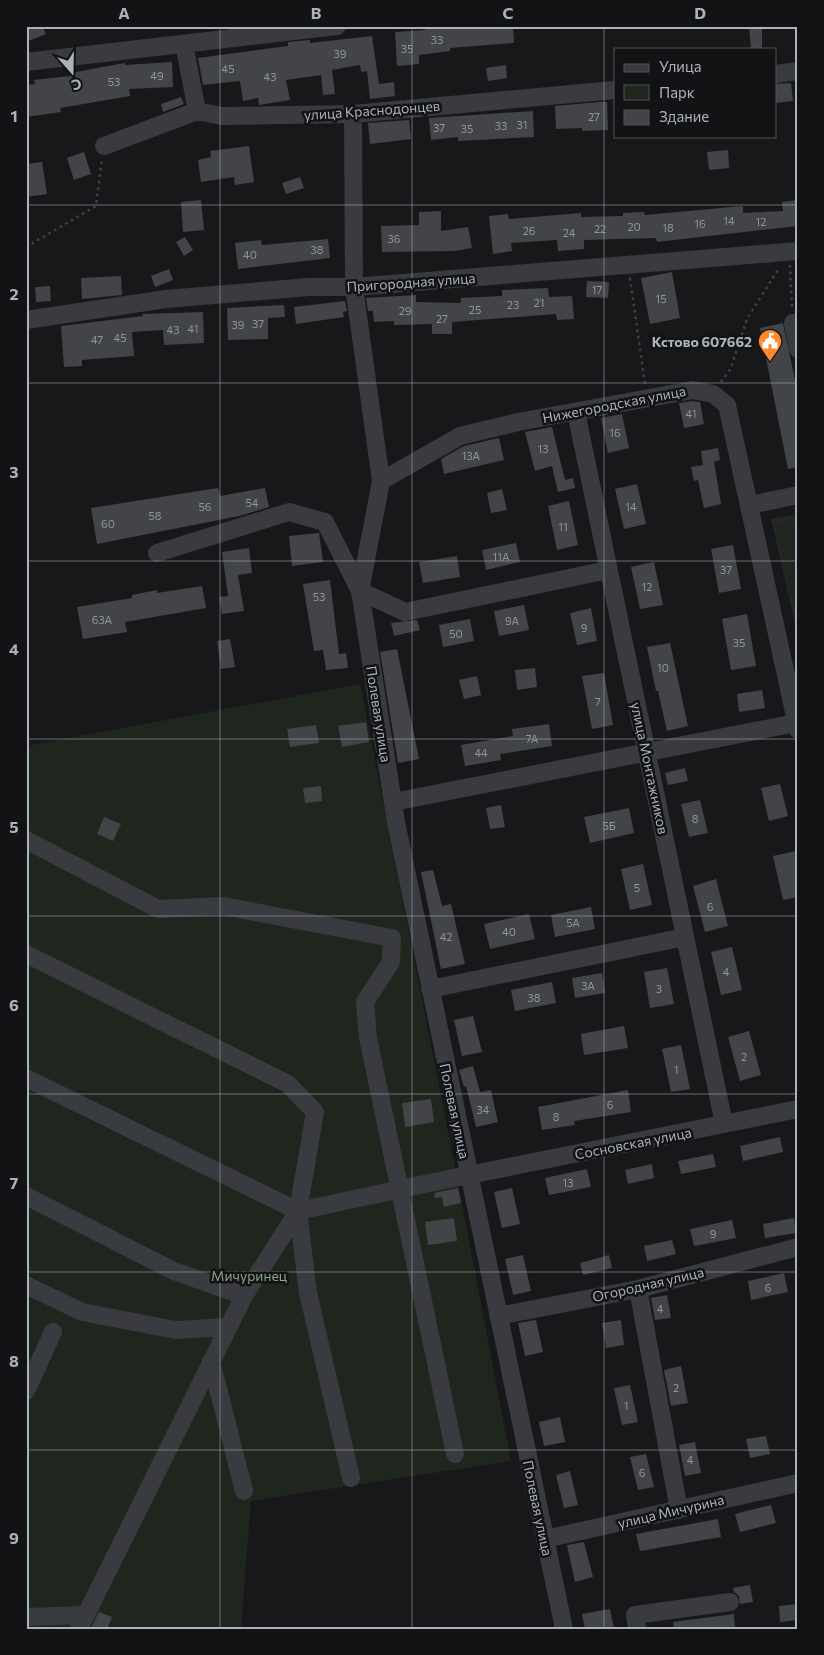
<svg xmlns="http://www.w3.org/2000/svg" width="824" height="1655" font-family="Commissioner,sans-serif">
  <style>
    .built { fill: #242527 }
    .green { fill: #1e261d }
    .building { fill: #424447 }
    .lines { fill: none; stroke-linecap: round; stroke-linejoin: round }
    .path { stroke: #3e4347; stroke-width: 2.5; stroke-dasharray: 2.5 4; stroke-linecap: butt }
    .minor { stroke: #393b40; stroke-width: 18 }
    .grid { fill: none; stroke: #a9b3bb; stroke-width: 1; stroke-opacity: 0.55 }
    .labels { text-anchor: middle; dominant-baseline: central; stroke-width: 5; stroke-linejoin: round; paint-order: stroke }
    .number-label { font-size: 11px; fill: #8f979e }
    .street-label { font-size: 14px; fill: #a9b3bb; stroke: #131315 }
    .poi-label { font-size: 14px; font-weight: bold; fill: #a9b3bb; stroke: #131315; text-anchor: end }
    .park-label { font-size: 14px; fill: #85a77f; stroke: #131315 }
    .neatline { fill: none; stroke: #a9b3bb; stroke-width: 2 }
    .grid-label { font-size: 16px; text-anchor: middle; font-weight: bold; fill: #a9b3bb }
  </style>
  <rect width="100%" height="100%" fill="#18181a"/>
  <!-- built -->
  <path class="built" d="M798,514V636L771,519Z"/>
  <!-- green -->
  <path class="green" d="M798,521V624L776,524Z
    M360,684L457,1177L511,1461L251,1501L241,1629H26V746Z"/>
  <!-- building -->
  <path class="building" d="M26,26H42L46,34L26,42Z
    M424,26H513L514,43L450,48V51L419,55V64L397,66L395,32L425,30Z
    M749,26H762V49H751Z
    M372,36L379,84L394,82L395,96L370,99L367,71L361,72L360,65L332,70L335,94L323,95L321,75L286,80L290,100L259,105L258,98L243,101L240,81L203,85L198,58L288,46V42L310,40V43Z
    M172,62L173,87L129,89L130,96L60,108L61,112L26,117V85L35,84L34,80L70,76V73L125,63V65Z
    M506,65L507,78L488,81L486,68Z
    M791,83L793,101L775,103V84Z
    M181,97L184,104L163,112L161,104Z
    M599,102H607L608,130L582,131V128L556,129L555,106Z
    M533,111L534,137L458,141V137L431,140L429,118Z
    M409,120L411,139L370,144L368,123Z
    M249,146L254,182L235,185L234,177L201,182L198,160L211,157L210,151Z
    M728,150L729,168L709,170L707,152Z
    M84,152L91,174L74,180L67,158Z
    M42,162L47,194L26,197V164Z
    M300,177L304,188L286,194L282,183Z
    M201,200L204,230L183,232L181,202Z
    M798,200V226L657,242L656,238L584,240V249L558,251L557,240L511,243L512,251L493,254L489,216L508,214L509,219L581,213V217L623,216V213L644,212L645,215L743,206V213L783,211L782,202Z
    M441,211V231L468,227L472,248L455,251L382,252L381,226L419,225V212Z
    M185,237L193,250L184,256L176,242Z
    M328,239L330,258L238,269L235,243L261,240L262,245Z
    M169,269L173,280L155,287L151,276Z
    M672,272L680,318L650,324L641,278Z
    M121,276L122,295L82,299L81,278Z
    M587,281L609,282L608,298L586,297Z
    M50,286L51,301L36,302L35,287Z
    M548,288L549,297L572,296L574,319L557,320L556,314L452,322V334H432V324L394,325V321L374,322L373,311H368L366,298L416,295V302L461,303V298L502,296V290Z
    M345,301L347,311L343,312L344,317L296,324L294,307Z
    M284,305L285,317L268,318V339L228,340L227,308Z
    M203,312L204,343L164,345L163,330L132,332L134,356L82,360V366L64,367L61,326L143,316V314Z
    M783,323L798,394V467L788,469L760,328Z
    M693,401L700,402L704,424L684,428L679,403Z
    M622,414L629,448L608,453L601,418Z
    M552,427L565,480L573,478L575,488L558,492L552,466L535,471L525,432Z
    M499,438L504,460L444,474L441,459L464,446Z
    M718,448L720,460L714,462L721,504L704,508L698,480L694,481L691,467L703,465L701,451Z
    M637,484L646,524L624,529L615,489Z
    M218,488L220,496L265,488L269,507L239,516L97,544L91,508Z
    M502,489L507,510L491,513L487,493Z
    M569,501L578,545L557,550L548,506Z
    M319,533L323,562L292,566L289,536Z
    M516,543L520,562L486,570L482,550Z
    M733,545L741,589L719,593L711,549Z
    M249,548L252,573L238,575L244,611L222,614L219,597L228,596L222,552Z
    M457,556L460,577L423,583L419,562Z
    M654,562L663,605L640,609L631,567Z
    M330,580L339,654L346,653L348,668L326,670L323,650L314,651L303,584Z
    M202,586L206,608L125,622L127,632L83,639L77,607L132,598V595L157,590V593Z
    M524,605L529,630L499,636L494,611Z
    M591,608L597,641L577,645L570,613Z
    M747,614L756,666L731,670L722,619Z
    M470,619L474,641L443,647L439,625Z
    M417,620L420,630L394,636L391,623Z
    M230,639L235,667L221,669L217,641Z
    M670,643L688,726L667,731L658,691H656L647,647Z
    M397,649L419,759L398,763L380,652Z
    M535,668L537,687L517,690L515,670Z
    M604,673L613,725L592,729L582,676Z
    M477,676L481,695L464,699L459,680Z
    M762,690L765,708L739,712L737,694Z
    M366,722L369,742L342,747L338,726Z
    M549,724L552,746L500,754L501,760L465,766L461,745L513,736L512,729Z
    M316,725L319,743L290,747L287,729Z
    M685,768L688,781L668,785L665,773Z
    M780,784L788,816L769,821L761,788Z
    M321,786L322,801L305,803L303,788Z
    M700,800L708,833L689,837L681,804Z
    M501,805L505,827L490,829L486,808Z
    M629,808L634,833L590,843L584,817Z
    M104,817L121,824L113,841L97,834Z
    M796,851L798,897L783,900L773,856Z
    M643,864L652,905L630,910L621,869Z
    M433,870L442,906L451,904L465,964L441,969L421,872Z
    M716,879L728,926L705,932L693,886Z
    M591,907L595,929L555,937L551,915Z
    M529,914L535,939L490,949L484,924Z
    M732,947L742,990L721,995L711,952Z
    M667,968L674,1004L650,1008L644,972Z
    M602,973L605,993L575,998L572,978Z
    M552,982L556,1003L515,1011L511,990Z
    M473,1016L482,1052L462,1056L454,1020Z
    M624,1026L628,1048L584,1055L581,1034Z
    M749,1031L761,1075L740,1081L728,1037Z
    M681,1045L690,1089L671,1092L662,1049Z
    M473,1066L480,1092L491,1090L498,1122L476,1127L466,1086L464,1087L459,1070Z
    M628,1090L631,1112L574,1121L575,1125L542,1130L538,1107Z
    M431,1099L434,1122L405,1127L402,1103Z
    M780,1137L783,1152L743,1161L740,1146Z
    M713,1154L716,1167L681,1174L678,1161Z
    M652,1164L654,1178L628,1184L625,1170Z
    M587,1169L591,1187L549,1195L545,1178Z
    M458,1188L461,1203L444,1207L442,1197L435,1198L434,1193Z
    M512,1188L520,1224L502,1228L494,1192Z
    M454,1218L457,1241L428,1245L425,1222Z
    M794,1218L796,1233L765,1238L763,1224Z
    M732,1220L736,1238L694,1246L690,1229Z
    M672,1240L676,1254L647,1261L644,1246Z
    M523,1255L531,1291L513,1295L505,1259Z
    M609,1255L612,1268L583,1275L580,1263Z
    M784,1273L788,1292L751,1300L748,1281Z
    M667,1295L671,1318L655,1320L651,1298Z
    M536,1320L543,1352L525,1356L518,1323Z
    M621,1320L624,1345L606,1348L602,1323Z
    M681,1366L688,1403L671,1406L664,1370Z
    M630,1385L638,1422L622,1425L614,1388Z
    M560,1417L565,1442L544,1446L539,1422Z
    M766,1436L770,1454L750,1458L746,1439Z
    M695,1442L701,1473L685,1476L679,1445Z
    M646,1454L654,1487L638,1490L630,1457Z
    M570,1471L578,1505L564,1508L556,1475Z
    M771,1505L776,1523L740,1532L735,1514Z
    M718,1519L721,1537L640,1551L636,1534Z
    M584,1542L593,1577L575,1582L567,1545Z
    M750,1585L753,1602L740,1604L739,1596L734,1592L733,1588Z
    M798,1604V1620L780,1622L779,1606Z
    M610,1609L614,1629H585L582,1614Z
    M99,1612L112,1617L107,1629L91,1628Z
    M734,1614L735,1629H674L673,1622Z"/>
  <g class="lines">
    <!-- path -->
    <path class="path" d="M26,247L96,206L102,159
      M790,265L792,309
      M630,278L645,384
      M721,382L730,370L747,319L779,268"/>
    <!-- minor -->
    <path class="minor" d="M184,44L197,111L222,116L353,114L615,90
      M26,62L337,26
      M775,74L798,71
      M353,114L354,287L381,481
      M104,146L197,111
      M26,320L166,299L309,287H354L798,251
      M793,323L798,349
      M576,412L724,1124
      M750,505L798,495
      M157,553L289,512L325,522L360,591L396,822L564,1629
      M360,591L381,481L460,436L518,422L693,390L713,394L727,405L798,730
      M360,591L405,612L608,570
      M393,802L796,723
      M26,840L158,909L223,906L392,938L391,962L365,1002L368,1038L455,1454
      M26,954L288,1084L315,1112L298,1211L244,1296L79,1629
      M430,989L685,937
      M26,1078L298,1211L429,1183L798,1109
      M26,1196L174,1271L244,1296
      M298,1211L308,1293L351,1478
      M26,1285L82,1312L176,1330L228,1327
      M638,1289L679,1510
      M498,1316L638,1289L798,1247
      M211,1361L244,1491
      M26,1391L53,1332
      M545,1539L798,1483
      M26,1617L85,1615
      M637,1629L635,1615L730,1602"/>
  </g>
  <!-- grid -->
  <path class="grid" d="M220,26V1629M412,26V1629M604,26V1629M26,205H798M26,383H798M26,561H798M26,739H798M26,916H798M26,1094H798M26,1272H798M26,1450H798"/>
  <!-- icons -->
  <defs>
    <g id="civic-pin" transform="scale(1.25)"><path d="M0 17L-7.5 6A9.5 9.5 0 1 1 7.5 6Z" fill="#ff892b" stroke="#131315"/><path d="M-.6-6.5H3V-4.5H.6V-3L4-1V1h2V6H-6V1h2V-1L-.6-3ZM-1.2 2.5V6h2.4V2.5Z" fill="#fff"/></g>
  </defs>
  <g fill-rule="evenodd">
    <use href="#civic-pin" x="770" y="341"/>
  </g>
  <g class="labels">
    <!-- number labels -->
    <g class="number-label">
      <text x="437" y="39">33</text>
      <text x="407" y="48">35</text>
      <text x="340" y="53">39</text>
      <text x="228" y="68">45</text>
      <text x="157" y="75">49</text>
      <text x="270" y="76">43</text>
      <text x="114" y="81">53</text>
      <text x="594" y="116">27</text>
      <text x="522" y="124">31</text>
      <text x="501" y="125">33</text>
      <text x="439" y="127">37</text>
      <text x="467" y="128">35</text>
      <text x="729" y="220">14</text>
      <text x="761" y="221">12</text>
      <text x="700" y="223">16</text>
      <text x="634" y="226">20</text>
      <text x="668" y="227">18</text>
      <text x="600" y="228">22</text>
      <text x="529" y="230">26</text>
      <text x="569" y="232">24</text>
      <text x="394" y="238">36</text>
      <text x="317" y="249">38</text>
      <text x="250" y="254">40</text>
      <text x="597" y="289">17</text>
      <text x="661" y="298">15</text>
      <text x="539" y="302">21</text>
      <text x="513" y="304">23</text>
      <text x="475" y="309">25</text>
      <text x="405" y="310">29</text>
      <text x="442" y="318">27</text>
      <text x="258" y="323">37</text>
      <text x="238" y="324">39</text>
      <text x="193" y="328">41</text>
      <text x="173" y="329">43</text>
      <text x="120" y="337">45</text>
      <text x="97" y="339">47</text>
      <text x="691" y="413">41</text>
      <text x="615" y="432">16</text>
      <text x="543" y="448">13</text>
      <text x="471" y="455">13А</text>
      <text x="252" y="502">54</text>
      <text x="205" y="506">56</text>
      <text x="631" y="506">14</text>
      <text x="155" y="515">58</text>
      <text x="108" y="523">60</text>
      <text x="563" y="526">11</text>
      <text x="501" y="556">11А</text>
      <text x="726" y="569">37</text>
      <text x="647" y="586">12</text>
      <text x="319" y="596">53</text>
      <text x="102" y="619">63А</text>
      <text x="512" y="620">9А</text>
      <text x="584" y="627">9</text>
      <text x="456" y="633">50</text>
      <text x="739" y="642">35</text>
      <text x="663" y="667">10</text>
      <text x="598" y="701">7</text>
      <text x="532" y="738">7А</text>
      <text x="481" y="752">44</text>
      <text x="695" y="818">8</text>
      <text x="609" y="825">5Б</text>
      <text x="637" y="887">5</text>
      <text x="710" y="906">6</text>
      <text x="573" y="922">5А</text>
      <text x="509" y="931">40</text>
      <text x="446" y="936">42</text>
      <text x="726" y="971">4</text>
      <text x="588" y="985">3А</text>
      <text x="659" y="988">3</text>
      <text x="534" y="997">38</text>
      <text x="744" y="1056">2</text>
      <text x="676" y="1069">1</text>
      <text x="610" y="1104">6</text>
      <text x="483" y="1109">34</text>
      <text x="556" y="1116">8</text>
      <text x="568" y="1182">13</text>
      <text x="713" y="1233">9</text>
      <text x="768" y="1287">6</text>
      <text x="660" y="1308">4</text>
      <text x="676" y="1387">2</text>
      <text x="626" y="1405">1</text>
      <text x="690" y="1459">4</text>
      <text x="642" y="1472">6</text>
    </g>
    <!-- street labels -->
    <g class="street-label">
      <text transform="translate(372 110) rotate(-4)">улица Краснодонцев</text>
      <text transform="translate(411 282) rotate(-4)">Пригородная улица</text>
      <text transform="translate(614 404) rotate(-11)">Нижегородская улица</text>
      <text transform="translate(379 714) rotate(81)">Полевая улица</text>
      <text transform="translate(650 768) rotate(78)">улица Монтажников</text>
      <text transform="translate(455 1111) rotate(78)">Полевая улица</text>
      <text transform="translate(633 1143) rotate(-11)">Сосновская улица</text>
      <text transform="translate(648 1284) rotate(-13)">Огородная улица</text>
      <text transform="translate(538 1508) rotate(78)">Полевая улица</text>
      <text transform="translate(671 1511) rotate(-13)">улица Мичурина</text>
    </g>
    <!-- poi labels -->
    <g class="poi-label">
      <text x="752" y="341">Кстово 607662</text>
    </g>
    <!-- park labels -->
    <g class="park-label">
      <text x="249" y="1275">Мичуринец</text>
    </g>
  </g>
  <!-- border -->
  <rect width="824" height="1655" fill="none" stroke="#131315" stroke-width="55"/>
  <!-- legend -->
  <rect x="614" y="48" width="162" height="90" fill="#131315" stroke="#4f5357"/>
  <rect x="624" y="64" width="25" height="8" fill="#393b40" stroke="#4f5357"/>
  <text x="659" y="72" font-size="15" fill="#a9b3bb">Улица</text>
  <rect x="624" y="85" width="25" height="15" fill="#1e261d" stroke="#4f5357"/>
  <text x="659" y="98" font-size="15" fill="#a9b3bb">Парк</text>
  <rect x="624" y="110" width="25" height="15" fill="#424447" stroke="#4f5357"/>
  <text x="659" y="122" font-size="15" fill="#a9b3bb">Здание</text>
  <!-- north arrow -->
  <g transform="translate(72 72) rotate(160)" stroke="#131315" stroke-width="4" paint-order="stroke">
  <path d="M0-4L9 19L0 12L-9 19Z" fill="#a9b3bb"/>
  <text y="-8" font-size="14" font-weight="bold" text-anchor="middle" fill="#a9b3bb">С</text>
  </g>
  <rect x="28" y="28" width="768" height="1600" class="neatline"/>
  <g class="grid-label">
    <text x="124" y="19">A</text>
    <text x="316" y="19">B</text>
    <text x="508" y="19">C</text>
    <text x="700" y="19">D</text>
    <text x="14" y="122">1</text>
    <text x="14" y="300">2</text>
    <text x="14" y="478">3</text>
    <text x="14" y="655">4</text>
    <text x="14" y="833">5</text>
    <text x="14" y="1011">6</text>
    <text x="14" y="1189">7</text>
    <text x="14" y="1367">8</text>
    <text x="14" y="1544">9</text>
  </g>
</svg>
